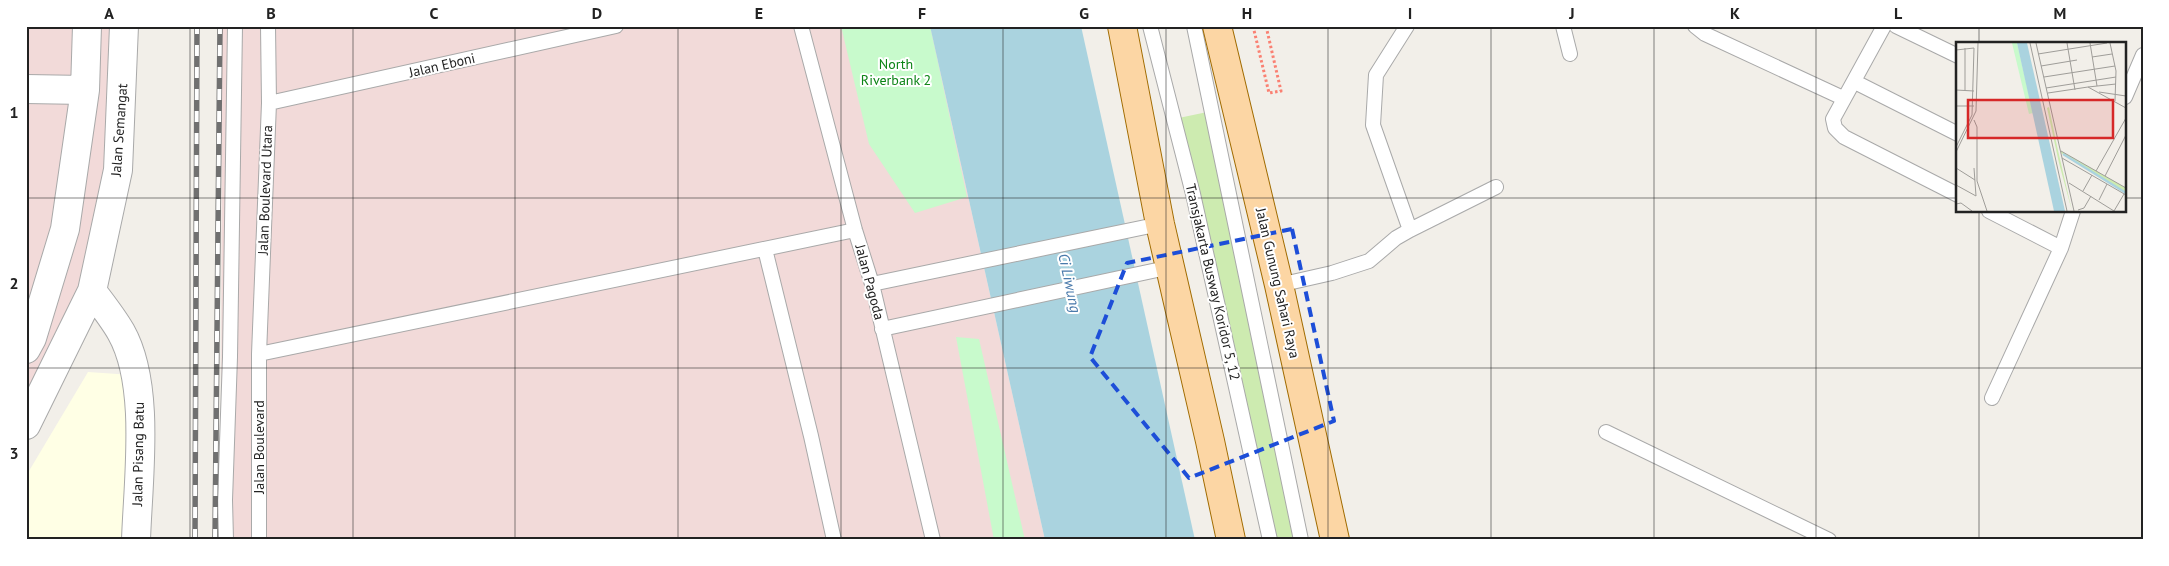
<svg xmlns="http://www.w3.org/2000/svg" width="2169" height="566" font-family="'PT Sans',sans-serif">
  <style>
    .commercial { fill: #f2dad9 }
    .education { fill: #ffffe5 }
    .grass { fill: #cdebb0 }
    .park { fill: #c8facc }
    .water { fill: #aad3df }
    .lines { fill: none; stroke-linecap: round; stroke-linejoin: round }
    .lane-casing { stroke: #a9a9a9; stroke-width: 16 }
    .street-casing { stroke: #a9a9a9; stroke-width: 30 }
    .primary-casing { stroke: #a06b00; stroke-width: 30 }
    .path { stroke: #fa8072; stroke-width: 3; stroke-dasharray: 2.5 2.5; stroke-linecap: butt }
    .lane { stroke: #fff; stroke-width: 14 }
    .street { stroke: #fff; stroke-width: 28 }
    .primary { stroke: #fcd6a4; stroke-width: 28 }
    .rail-casing { stroke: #707070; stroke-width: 5.5 }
    .rail { stroke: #fff; stroke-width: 4; stroke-dasharray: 11; stroke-linecap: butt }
    .marked { fill: none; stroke: #1d4ed8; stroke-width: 4; stroke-dasharray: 10 6; stroke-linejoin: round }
    .grid { fill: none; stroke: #222; stroke-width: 1; stroke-opacity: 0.55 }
    .labels { text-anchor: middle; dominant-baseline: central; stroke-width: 4; stroke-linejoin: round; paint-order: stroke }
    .park-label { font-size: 14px; fill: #0c8416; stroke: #fff }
    .street-label { font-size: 14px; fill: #222; stroke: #fff }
    .water-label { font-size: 15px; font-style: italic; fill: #4a7aab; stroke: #fff }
    .inset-river { fill: none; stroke: #aad3df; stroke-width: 2.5 }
    .inset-road { fill: none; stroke: #9f9d99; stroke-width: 1 }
    .view { fill: #d62828; fill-opacity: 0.15; stroke: #d62828; stroke-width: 2.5 }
    .inset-edge { fill: none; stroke: #222; stroke-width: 2.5 }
    .neatline { fill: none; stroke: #222; stroke-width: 2 }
    .grid-label { font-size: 16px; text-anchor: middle; font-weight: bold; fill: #222 }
  </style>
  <rect width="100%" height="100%" fill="#f2efe9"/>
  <!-- commercial -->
  <path class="commercial" d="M26,26H110L111,218L26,400Z
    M222,26H930L1045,540H221Z"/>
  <!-- education -->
  <path class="education" d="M88,372L132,375L133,540H26V476Z"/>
  <!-- grass -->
  <path class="grass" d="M1212,111L1299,540H1270L1174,119Z"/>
  <!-- park -->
  <path class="park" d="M841,26H930L967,197L915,213L869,144Z
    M956,337L979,339L1025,540H994Z"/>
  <!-- water -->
  <path class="water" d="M930,26H1081L1195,540H1045Z"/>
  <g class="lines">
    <!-- lane casing -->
    <g class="lane-casing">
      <path id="lane" d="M801,26L855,230L872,284L933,540
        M1150,26L1193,194L1270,540
        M1194,26L1301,540
        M1407,26L1376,75L1373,125L1410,230
        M1563,26L1570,54
        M1695,26L1705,34L1843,98
        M1884,26L1833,119L1835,128L1844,137L1958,195
        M1896,26L1958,56
        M1855,82L1958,134
        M2125,97L2143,55
        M269,103L616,26
        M1989,211L2061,248
        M765,249L811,436L834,540
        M872,284L1160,224
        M1279,285L1332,273L1369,261L1396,238L1410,230L1496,187
        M882,329L1171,267
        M259,354L855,230
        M1992,398L2061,248L2073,211
        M1606,432L1829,540
        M226,540L225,500L230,357L235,26
        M259,540V354L269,103L268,26"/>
    </g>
    <!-- street casing -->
    <g class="street-casing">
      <path id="street" d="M26,89L85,90
        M92,291C102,304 113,318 121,332C151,385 138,479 136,540
        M26,349L32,338L65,229L85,90L87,26
        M26,425L92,291L118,170L124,26"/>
    </g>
    <!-- primary casing -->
    <g class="primary-casing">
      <path id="primary" d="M1122,26L1160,224L1210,441L1231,540
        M1217,26L1279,285L1335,540"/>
    </g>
    <!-- path -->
    <path class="path" d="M1253,26L1269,93L1281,91L1266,26"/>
    <!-- lane -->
    <use href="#lane" class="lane"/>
    <!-- street -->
    <use href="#street" class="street"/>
    <!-- primary -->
    <use href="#primary" class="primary"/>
    <!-- rail casing -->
    <g class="rail-casing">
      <path id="rail" d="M195,540L197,26
        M215,540L220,26"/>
    </g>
    <!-- rail -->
    <use href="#rail" class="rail"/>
  </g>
  <!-- marked area -->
  <path class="marked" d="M1292,229L1334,421L1189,478L1090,357L1127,263Z"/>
  <!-- grid -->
  <path class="grid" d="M190,26V540M353,26V540M515,26V540M678,26V540M841,26V540M1003,26V540M1166,26V540M1328,26V540M1491,26V540M1654,26V540M1816,26V540M1979,26V44M26,198H1958M2125,198H2143M1979,211V540M26,368H2143"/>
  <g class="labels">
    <!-- park labels -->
    <g class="park-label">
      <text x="896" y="64">North<tspan x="896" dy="16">Riverbank 2</tspan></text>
    </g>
    <!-- street labels -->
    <g class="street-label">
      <text transform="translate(442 65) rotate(-13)">Jalan Eboni</text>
      <text transform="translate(119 130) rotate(-86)">Jalan Semangat</text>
      <text transform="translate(265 190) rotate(-88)">Jalan Boulevard Utara</text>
      <text transform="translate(870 282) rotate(75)">Jalan Pagoda</text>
      <text transform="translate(1213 282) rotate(77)">Transjakarta Busway Koridor 5, 12</text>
      <text transform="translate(1278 283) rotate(77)">Jalan Gunung Sahari Raya</text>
      <text transform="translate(259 447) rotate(-90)">Jalan Boulevard</text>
      <text transform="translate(138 454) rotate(-89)">Jalan Pisang Batu</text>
    </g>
    <!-- water labels -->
    <g class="water-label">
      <text transform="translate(1070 283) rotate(78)">Ci Liwung</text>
    </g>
  </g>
  <!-- overview -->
  <g transform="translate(1956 42)">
    <rect width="170" height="170" fill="#f2efe9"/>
    <path d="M93,65L101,104L116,169L103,121L91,66ZM105,109L170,146V151L105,111Z" fill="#cdebb0"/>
    <path d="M56,1H61L77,71L73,72Z" fill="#c8facc"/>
    <path d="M61,1H71L109,169H98Z" fill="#aad3df"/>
    <path class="inset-river" d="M107,112L170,151"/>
    <path class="inset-road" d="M74,1L111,169M80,1L118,169M111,1L119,48M134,1L141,44M154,1L160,29L159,59M9,6V48M0,8L18,6L16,73L0,105M82,12L151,1M136,15L156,12M85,24L121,18M88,35L159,24M132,45L160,42M90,46L160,35M0,48L18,49M143,50L170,54M92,51L132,45L170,66M0,64H18M18,78L21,85V139L31,169M105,109L170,146M0,110L20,69L22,1M106,116L170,153M0,126L19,138M140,129L170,76M149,134L170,93M113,141L158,169M0,143L20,154L18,126M127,149L136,133M143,158L151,142M0,162L5,161L16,169M122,168L128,166L135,154M158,169L168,152"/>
    <path class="view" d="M12,58H157V96H12Z"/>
    <rect width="170" height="170" class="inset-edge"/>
  </g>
  <!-- border -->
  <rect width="2169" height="566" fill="none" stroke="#ffffff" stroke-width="55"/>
  <rect x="28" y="28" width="2114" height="510" class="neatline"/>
  <g class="grid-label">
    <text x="109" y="19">A</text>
    <text x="271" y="19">B</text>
    <text x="434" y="19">C</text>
    <text x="597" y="19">D</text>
    <text x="759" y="19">E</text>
    <text x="922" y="19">F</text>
    <text x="1084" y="19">G</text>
    <text x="1247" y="19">H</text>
    <text x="1410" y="19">I</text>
    <text x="1572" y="19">J</text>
    <text x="1735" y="19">K</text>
    <text x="1898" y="19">L</text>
    <text x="2060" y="19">M</text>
    <text x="14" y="118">1</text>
    <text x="14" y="289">2</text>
    <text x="14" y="459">3</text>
  </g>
</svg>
